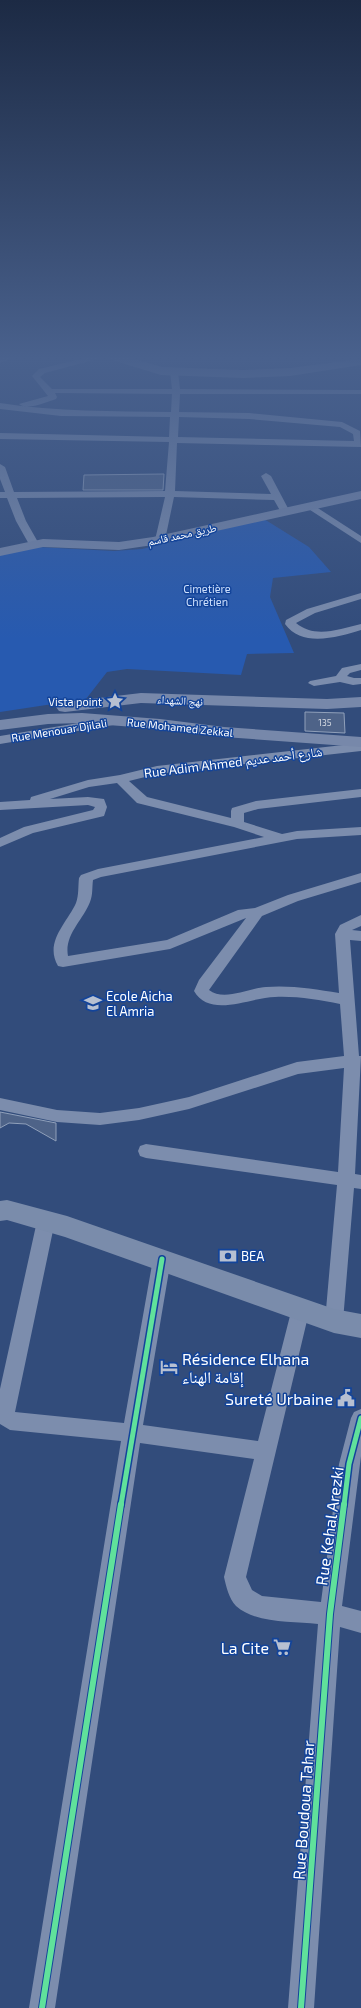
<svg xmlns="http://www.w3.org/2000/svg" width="361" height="2008" font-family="'Exo 2','Noto Naskh Arabic',sans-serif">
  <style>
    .green { fill: #275ab0 }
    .building { fill: #4e6388; stroke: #90a0ba }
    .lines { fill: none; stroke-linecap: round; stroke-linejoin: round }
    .street { fill: #7c8dad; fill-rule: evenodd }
    .secondary { fill: #78a; fill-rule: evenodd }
    .primary { fill: #7a8cab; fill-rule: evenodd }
    .cycleway-far1-casing { stroke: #13449a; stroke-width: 8 }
    .cycleway-casing { stroke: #13449a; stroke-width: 8 }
    .cycleway-far1 { stroke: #60e19b; stroke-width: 5 }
    .cycleway { stroke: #60e19b; stroke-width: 6 }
    .labels { text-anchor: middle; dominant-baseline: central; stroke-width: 3; stroke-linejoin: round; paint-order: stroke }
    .far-number-label { font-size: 9px; fill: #d3d8e1 }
    .far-street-label { font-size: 11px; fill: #fff; stroke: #13449a }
    .far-park-label { font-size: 11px; fill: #cee0fd; stroke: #13449a }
    .far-poi-label { font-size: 11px; fill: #fff; stroke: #13449a; text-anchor: end }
    .street-label { font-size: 13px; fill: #fff; stroke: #13449a }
    .poi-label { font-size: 13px; fill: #fff; stroke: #13449a; text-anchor: start }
    .near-poi-label { font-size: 16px; fill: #fff; stroke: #13449a; text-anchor: end }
    .near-street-label { font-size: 16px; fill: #fff; stroke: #13449a }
  </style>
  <rect width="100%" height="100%" fill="#324c7b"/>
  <!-- green -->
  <path class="green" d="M264,519L309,547L331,572L273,578L270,597L294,653L247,654L241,675L127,669L107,672L86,699L0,712V555L37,547L114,551L142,549Z"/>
  <!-- building -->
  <path class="building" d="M164,474L163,490H83L84,475Z
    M305,712L344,713L345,733L305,731Z
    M0,1112L56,1123V1141L26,1124L9,1123L0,1128Z"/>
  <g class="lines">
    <!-- street -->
    <path class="street" d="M12,357L11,359L0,363V358Z
      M89,357H97V359L45,373L40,377L52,389H172L170,372L174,370L178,372L180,389L361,390V394H180L179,412L249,413L342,422L360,431L361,447L177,443L175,491L271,494L261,476L266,473L271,476L290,512L285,515L282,514L274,500L174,497L165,540L160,543L155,540L165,497L17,498L26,521L39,544L34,547L30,546L16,521L7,498H0V492H5L0,479V464L5,467L14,492L165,491L169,442L0,439V433L169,437L170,417L61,416L0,409V403C57,412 113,411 171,412L172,394L55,393L57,397L56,399C47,402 27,411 19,404L48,396L32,376L39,369ZM179,417L249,419L340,427L353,434L354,441L178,437Z
      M310,503L361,536V543L307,508L305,506Z
      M361,593V599L315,613L296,623C315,639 339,629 361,624V630C338,637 302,648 285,624L286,620L307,609Z
      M361,664V670L350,673L347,676L354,678H361V684L353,685L340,682L314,686L308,683L310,681L336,676L342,668Z
      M115,717L121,721L119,724L0,744V736Z
      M361,743V751L157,774L129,781L147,797L231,818V811L232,808L256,801L361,789V797L258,809L244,813V822L282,834L297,831L361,827V835L297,839L101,877L93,880C92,887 93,895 90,902C83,920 64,935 68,956L167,940L238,910L255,908L288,895L361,873V882L298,901L262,916L209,990C224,1002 249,988 266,987C290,985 315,989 339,993L335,934L340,925L361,915V926L352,930L361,931V941L350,940L359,1056H361L355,1174L361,1175V1189L354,1188L343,1321L341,1327L334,1329L327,1327L325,1321L337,1185L146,1158L140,1156L138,1151L140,1146L146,1144L338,1172L344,1068L298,1074L189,1109L139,1120L100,1125L57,1122L0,1110V1098L57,1110L100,1113L139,1108L189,1097L297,1062L344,1056L340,1004C319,1000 297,996 275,997C251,997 210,1019 194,991L199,980L246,918L170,949L63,967L58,966C44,942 67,923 76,903C79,895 78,886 79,878L81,875L98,869L264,837L234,827L137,803L117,783L89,787L50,799L88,797L104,799L107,807L104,816L33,833L0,847V838L24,827L93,810L95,807L88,805L0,810V802L30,800L31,797L88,780L120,775L157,766Z
      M46,1214L52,1216L55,1221L15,1412L124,1423L153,1259L156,1254L162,1252L168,1254L171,1259L143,1425L258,1441L292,1308L295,1302L301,1300L307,1302L310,1308L246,1577L252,1590L262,1596L321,1602L339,1464L351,1418L354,1412L361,1409V1456L342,1606L361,1611V1633L340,1627L314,2008H288L318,1624C293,1621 256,1624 236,1606C229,1599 226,1586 224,1577L254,1459L140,1443L55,2008H29L121,1441L10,1430L0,1424V1389L37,1221L40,1216Z"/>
    <!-- secondary -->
    <path class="secondary" d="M108,357H127L162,367L243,370L290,368L361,359V365L290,376L243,378L161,375L109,359Z
      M361,491V499L153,545L119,550L43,547L0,556V548L43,539L119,542L153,537Z
      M141,693L327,699L361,697V707L327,709L141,703L65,712L59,711L56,707L59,703L65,702Z
      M82,713L160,719L224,727L361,737V747L224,737L160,729L82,723L48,724L0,730V720L48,714Z"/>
    <!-- primary -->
    <path class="primary" d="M7,1200L67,1216L334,1309L361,1314V1338L334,1333L65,1237L7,1220L0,1221V1201Z"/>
    <!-- cycleway-far1 casing -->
    <g class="cycleway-far1-casing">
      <path id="cycleway-far1" d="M121,1505L162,1259
        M344,1505L349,1464L361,1418"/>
    </g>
    <!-- cycleway casing -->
    <g class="cycleway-casing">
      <path id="cycleway" d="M42,2008L121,1504
        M301,2008L330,1614L344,1504"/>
    </g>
    <!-- cycleway-far1 -->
    <use href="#cycleway-far1" class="cycleway-far1"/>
    <!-- cycleway -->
    <use href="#cycleway" class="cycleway"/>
  </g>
  <!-- sky -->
  <linearGradient id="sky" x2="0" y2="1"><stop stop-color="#1c2a44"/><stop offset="0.56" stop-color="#49618d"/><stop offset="1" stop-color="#49618d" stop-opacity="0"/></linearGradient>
  <rect width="361" height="639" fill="url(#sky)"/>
  <!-- icons -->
  <defs>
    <g id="sight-bare" transform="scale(1.38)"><path d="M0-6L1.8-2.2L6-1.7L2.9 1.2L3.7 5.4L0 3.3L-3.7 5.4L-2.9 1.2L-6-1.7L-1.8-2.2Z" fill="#b7c0d1" stroke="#13449a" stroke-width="2.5" paint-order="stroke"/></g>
    <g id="school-bare" transform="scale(1.38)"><path d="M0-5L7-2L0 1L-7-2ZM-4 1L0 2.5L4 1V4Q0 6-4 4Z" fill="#b7c0d1" stroke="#13449a" stroke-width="2.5" paint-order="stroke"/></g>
    <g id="bank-bare" transform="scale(1.38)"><path d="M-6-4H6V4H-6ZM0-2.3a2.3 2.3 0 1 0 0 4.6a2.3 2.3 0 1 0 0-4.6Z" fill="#b7c0d1" stroke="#13449a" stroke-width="2.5" paint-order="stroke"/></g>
    <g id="hotel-bare" transform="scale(1.38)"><path d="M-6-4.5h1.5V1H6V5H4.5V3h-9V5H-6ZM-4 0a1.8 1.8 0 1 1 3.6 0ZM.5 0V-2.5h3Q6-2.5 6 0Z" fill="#b7c0d1" stroke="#13449a" stroke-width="2.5" paint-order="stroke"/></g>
    <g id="civic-bare" transform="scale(1.38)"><path d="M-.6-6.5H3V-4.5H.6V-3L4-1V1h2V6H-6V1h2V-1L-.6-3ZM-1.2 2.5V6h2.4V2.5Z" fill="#b7c0d1" stroke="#13449a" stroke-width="2.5" paint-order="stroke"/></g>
    <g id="supermarket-bare" transform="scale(1.38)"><path d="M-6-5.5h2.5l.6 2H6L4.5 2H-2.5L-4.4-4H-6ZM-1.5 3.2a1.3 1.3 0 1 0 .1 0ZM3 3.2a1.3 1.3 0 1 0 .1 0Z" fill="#b7c0d1" stroke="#13449a" stroke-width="2.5" paint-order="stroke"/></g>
  </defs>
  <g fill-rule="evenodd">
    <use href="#sight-bare" x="115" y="701"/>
    <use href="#school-bare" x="93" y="1003"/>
    <use href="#bank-bare" x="228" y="1256"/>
    <use href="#hotel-bare" x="169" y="1367"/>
    <use href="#civic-bare" x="346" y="1398"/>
    <use href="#supermarket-bare" x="282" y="1647"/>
  </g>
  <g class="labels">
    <!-- far-number labels -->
    <g class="far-number-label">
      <text x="325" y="722">135</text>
    </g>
    <!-- far-street labels -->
    <g class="far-street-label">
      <text transform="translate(182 534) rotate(-12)">طريق محمد قاسم</text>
      <text transform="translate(180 700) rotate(3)">نهج الشهداء</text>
      <text transform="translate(180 727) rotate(6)">Rue Mohamed Zekkal</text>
      <text transform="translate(59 730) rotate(-9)">Rue Menouar Djilali</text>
    </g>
    <!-- far-park labels -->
    <g class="far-park-label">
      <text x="207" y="588">Cimetière<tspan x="207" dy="13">Chrétien</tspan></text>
    </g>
    <!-- far-poi labels -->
    <g class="far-poi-label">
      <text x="102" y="701">Vista point</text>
    </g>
    <!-- street labels -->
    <g class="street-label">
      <text transform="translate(233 762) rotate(-7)">Rue Adim Ahmed شارع أحمد عديم</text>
    </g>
    <!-- poi labels -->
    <g class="poi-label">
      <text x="106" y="996">Ecole Aicha<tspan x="106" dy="15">El Amria</tspan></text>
      <text x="241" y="1256">BEA</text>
    </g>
    <!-- near-poi labels -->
    <g class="near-poi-label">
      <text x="182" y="1358" text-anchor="start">Résidence Elhana<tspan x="182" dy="18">إقامة الهناء</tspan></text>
      <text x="333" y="1398">Sureté Urbaine</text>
      <text x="269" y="1647">La Cite</text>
    </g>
    <!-- near-street labels -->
    <g class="near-street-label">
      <text transform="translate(329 1526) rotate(-82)">Rue Kehal Arezki</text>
      <text transform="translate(303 1810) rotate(-86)">Rue Boudoua Tahar</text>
    </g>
  </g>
</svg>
